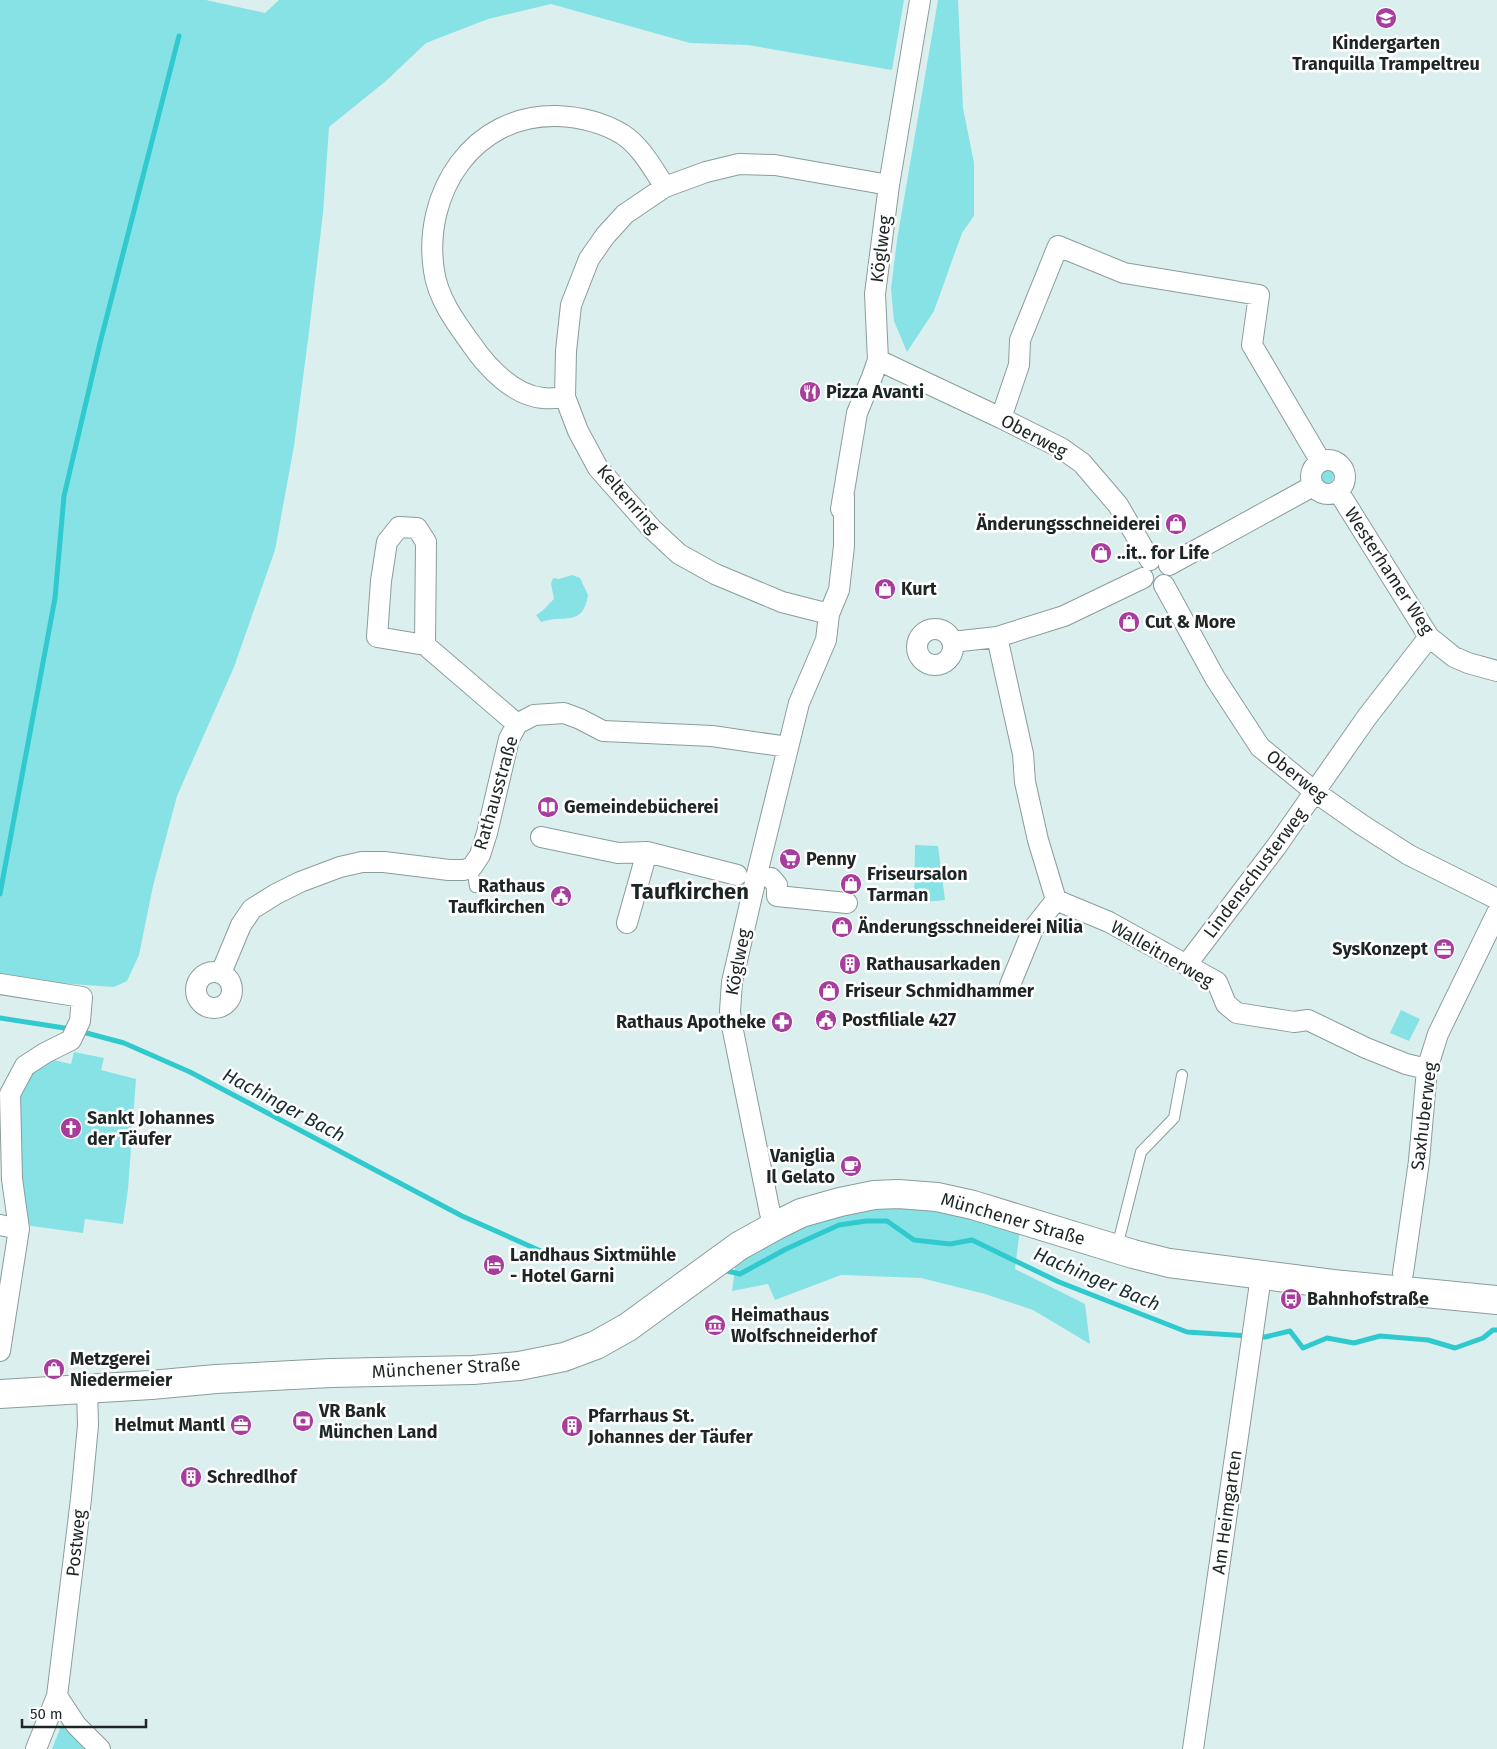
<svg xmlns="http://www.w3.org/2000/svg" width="1497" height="1749" font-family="'Fira Sans',sans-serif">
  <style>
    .green { fill: #87e2e5 }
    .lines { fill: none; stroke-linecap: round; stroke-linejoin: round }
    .stream { stroke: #30cace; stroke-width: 5 }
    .lane-casing { stroke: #8a9c9c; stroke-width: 12 }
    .street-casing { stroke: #8a9c9c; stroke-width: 22 }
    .secondary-casing { stroke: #8a9c9c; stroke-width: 30 }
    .lane { stroke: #fff; stroke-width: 10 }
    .street { stroke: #fff; stroke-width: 20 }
    .secondary { stroke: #fff; stroke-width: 28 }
    .labels { text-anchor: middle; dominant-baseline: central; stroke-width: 5; stroke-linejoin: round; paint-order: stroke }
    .poi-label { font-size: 18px; font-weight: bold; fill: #1e2525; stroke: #fff; text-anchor: start }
    .street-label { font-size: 18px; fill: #1e2525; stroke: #fff }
    .water-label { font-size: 19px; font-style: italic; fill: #162e2f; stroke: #fff }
    .district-label { font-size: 22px; font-weight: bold; fill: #1e2525; stroke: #fff }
  </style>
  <rect width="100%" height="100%" fill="#dcefef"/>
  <!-- green -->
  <path class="green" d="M0,0H206L265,13L279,0H904L892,70L748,45L690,43L551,4L488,19L426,43L386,81L329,127L323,213L309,332L294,446L275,550L234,667L177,796L153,886L139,955L127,981L114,987L0,979Z
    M938,0H958L963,108L974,163V216L962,233L934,311L907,352L894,321L891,289L897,240Z
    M1316 475a9 9 0 1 1 18 0a9 9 0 1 1-18 0Z
    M572,575L580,578L588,595C583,628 563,614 541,622L536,615C546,609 546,606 554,599L551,584L553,578L559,579Z
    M915,845L938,846L945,900L914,903Z
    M1401,1010L1420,1019L1409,1041L1390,1033Z
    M74,1052L104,1058L101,1070L136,1079L128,1189L123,1224L85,1219L83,1233L31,1226L27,1223L22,1190L16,1098L24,1078L45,1058L71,1064Z
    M893,1203L967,1212L1020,1229L1015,1269L1085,1304L1090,1344L1033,1310L985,1294L921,1278L841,1275L775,1300L768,1284L732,1291L736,1261L811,1218Z
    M61,1726L94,1749H52Z"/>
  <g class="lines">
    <!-- stream -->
    <path class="stream" d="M0,894L55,598L64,496L100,343L179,36
      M0,1018L71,1029
      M79,1031L124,1043L190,1072L462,1216L543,1252
      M723,1270L740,1274L786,1249L839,1225L866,1221H887L914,1240L950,1244L972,1240L1059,1282L1187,1332L1249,1336
      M1257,1337H1265L1290,1331L1303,1348L1327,1338L1354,1343L1380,1336L1428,1340L1455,1348L1483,1338L1493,1330H1497"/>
    <!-- lane casing -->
    <g class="lane-casing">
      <path id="lane" d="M472,867L475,887
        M1117,1247L1141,1152L1174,1118L1182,1075"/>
    </g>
    <!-- street casing -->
    <g class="street-casing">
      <path id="street" d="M878,360L1001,418L1061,448L1082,463L1118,505L1150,560
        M565,397C558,398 550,399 543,398C514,396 487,367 472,345C456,323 438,299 434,271C422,193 473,114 557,116C580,117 602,122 622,134C641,146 653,169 665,187
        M1001,418L1019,365L1020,340L1058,246L1124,273L1259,295L1252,345L1321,462
        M1311 477a17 17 0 1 1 34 0a17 17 0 1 1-34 0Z
        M1338,491L1429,637L1454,657L1468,663L1497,671
        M841,509L857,413L872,377L878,360L875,294L889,185L920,0
        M1169,565L1313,486
        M1164,585L1215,678L1260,747L1315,792L1362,825L1409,855L1497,899
        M829,614L782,602L715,574L679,554L652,529L598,468L578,431L565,397L566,351L571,305L589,259L605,236L625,214L665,187L706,172L739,164L775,165L889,185
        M917 647a18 18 0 1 1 36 0a18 18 0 1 1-36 0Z
        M997,637L1023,754L1025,782L1038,840L1056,900L1109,922L1217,982L1226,1004L1237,1013L1294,1022L1308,1020L1366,1048L1406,1064L1427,1069
        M952,642L997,637L1064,616L1143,578
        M425,645L426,542L417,528L399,527L387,542L381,581L377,637L425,645L517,724
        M541,837L618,853L647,852L737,875
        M771,878L777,885V896L847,903
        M627,923L647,852
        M1187,964L1276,847L1367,717L1429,637
        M196 990a18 18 0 1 1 36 0a18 18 0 1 1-36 0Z
        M221,973L241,925L252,909L276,894L300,882L340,867L362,862H384L449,870H464L472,867L480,855L487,833L509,739L517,724L534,715L564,713L580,719L603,731L712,736L788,747
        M0,984L82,997L80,1021L71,1040L45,1053L25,1066L10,1094L12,1179L19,1229L0,1351
        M1010,985L1033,929L1056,900
        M0,1225L19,1229
        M775,1226L770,1213L731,1021L730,1011L732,982L756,878L799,703L826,640L829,614L839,590L844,546V496
        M1403,1273L1419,1161L1427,1069L1438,1034L1497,913
        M87,1389L88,1425L81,1499L57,1696L76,1725L100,1749
        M36,1749L57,1696
        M1193,1749L1261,1276"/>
    </g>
    <!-- secondary casing -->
    <g class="secondary-casing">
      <path id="secondary" d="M0,1394L151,1385L216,1379L331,1373L473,1370L519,1366L564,1357L596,1345L628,1327L739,1246L775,1226L801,1213L840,1202L874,1195L898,1194L937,1197L973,1205L1133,1254L1169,1263L1333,1284L1497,1300"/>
    </g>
    <!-- lane -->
    <use href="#lane" class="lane"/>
    <!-- street -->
    <use href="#street" class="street"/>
    <!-- secondary -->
    <use href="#secondary" class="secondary"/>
  </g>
  <!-- icons -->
  <defs>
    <g id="school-disc" transform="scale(1.125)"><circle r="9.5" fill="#a83d9d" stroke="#fff"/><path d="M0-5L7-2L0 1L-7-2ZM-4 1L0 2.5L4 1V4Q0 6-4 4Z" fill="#fff"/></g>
    <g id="restaurant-disc" transform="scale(1.125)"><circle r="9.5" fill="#a83d9d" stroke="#fff"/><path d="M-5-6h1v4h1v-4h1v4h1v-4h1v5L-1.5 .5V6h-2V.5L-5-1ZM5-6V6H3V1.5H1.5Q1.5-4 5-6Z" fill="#fff"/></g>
    <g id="shop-disc" transform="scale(1.125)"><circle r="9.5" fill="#a83d9d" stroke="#fff"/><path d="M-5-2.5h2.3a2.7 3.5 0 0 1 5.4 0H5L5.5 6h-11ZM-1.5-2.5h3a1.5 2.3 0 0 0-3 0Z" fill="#fff"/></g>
    <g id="library-disc" transform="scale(1.125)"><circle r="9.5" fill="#a83d9d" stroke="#fff"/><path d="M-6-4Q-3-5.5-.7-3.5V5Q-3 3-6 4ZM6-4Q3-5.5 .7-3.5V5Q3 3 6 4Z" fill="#fff"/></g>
    <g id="supermarket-disc" transform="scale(1.125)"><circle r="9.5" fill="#a83d9d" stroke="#fff"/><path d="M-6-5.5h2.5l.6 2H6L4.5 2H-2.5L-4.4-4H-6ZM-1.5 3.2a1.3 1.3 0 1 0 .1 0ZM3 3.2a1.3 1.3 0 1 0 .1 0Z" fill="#fff"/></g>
    <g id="civic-disc" transform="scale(1.125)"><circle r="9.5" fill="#a83d9d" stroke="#fff"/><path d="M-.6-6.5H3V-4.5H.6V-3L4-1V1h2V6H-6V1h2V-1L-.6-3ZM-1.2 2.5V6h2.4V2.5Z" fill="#fff"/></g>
    <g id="office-disc" transform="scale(1.125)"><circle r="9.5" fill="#a83d9d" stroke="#fff"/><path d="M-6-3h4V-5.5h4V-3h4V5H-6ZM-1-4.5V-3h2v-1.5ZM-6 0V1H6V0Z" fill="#fff"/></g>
    <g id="building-disc" transform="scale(1.125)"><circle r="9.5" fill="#a83d9d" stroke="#fff"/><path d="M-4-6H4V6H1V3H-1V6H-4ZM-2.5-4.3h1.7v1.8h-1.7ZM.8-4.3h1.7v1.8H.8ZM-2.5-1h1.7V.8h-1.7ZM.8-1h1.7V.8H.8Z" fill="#fff"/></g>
    <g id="pharmacy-disc" transform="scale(1.125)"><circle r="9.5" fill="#a83d9d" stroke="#fff"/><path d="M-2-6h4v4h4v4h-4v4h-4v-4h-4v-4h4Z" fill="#fff"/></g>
    <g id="church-disc" transform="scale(1.125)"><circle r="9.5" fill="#a83d9d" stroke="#fff"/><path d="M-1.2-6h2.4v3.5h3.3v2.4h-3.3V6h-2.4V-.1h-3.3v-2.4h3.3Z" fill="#fff"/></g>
    <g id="cafe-disc" transform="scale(1.125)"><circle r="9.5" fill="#a83d9d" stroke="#fff"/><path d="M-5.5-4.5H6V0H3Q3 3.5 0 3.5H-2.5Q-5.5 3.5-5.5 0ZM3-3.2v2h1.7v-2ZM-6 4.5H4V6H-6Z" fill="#fff"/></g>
    <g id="hotel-disc" transform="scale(1.125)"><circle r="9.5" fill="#a83d9d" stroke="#fff"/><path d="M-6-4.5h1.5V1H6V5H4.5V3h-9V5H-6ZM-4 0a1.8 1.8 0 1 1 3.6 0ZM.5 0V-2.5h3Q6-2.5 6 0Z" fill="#fff"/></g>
    <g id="bus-disc" transform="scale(1.125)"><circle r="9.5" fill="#a83d9d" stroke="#fff"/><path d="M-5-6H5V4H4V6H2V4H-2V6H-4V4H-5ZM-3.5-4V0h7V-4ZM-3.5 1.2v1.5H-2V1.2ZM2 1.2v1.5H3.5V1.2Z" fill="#fff"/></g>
    <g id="museum-disc" transform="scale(1.125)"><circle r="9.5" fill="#a83d9d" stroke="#fff"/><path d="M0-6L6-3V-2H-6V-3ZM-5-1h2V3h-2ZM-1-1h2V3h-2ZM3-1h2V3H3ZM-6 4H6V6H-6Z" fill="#fff"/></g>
    <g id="bank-disc" transform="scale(1.125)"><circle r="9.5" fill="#a83d9d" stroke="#fff"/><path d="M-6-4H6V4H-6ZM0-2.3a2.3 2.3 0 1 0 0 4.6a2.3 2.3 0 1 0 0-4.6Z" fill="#fff"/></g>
  </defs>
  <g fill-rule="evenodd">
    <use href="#school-disc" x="1386" y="18"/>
    <use href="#restaurant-disc" x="810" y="392"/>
    <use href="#shop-disc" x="1176" y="524"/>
    <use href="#shop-disc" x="1101" y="553"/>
    <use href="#shop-disc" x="885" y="589"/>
    <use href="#shop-disc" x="1129" y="622"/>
    <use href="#library-disc" x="548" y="807"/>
    <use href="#supermarket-disc" x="790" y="859"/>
    <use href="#shop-disc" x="851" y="884"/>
    <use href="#civic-disc" x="561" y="896"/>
    <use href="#shop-disc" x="842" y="927"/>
    <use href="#office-disc" x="1444" y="949"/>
    <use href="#building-disc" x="850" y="964"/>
    <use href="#shop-disc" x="829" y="991"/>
    <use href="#civic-disc" x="826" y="1020"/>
    <use href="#pharmacy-disc" x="782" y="1022"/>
    <use href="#church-disc" x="71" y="1128"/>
    <use href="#cafe-disc" x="851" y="1166"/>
    <use href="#hotel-disc" x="494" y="1265"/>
    <use href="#bus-disc" x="1291" y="1299"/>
    <use href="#museum-disc" x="715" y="1325"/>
    <use href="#shop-disc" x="54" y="1369"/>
    <use href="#bank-disc" x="303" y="1421"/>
    <use href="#office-disc" x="241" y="1425"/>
    <use href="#building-disc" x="572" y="1426"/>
    <use href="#building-disc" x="191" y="1477"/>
  </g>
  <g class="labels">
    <!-- poi labels -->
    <g class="poi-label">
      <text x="1386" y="43" text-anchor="middle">Kindergarten<tspan x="1386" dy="21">Tranquilla Trampeltreu</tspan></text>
      <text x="826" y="392">Pizza Avanti</text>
      <text x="1160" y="524" text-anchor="end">Änderungsschneiderei</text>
      <text x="1117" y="553">..it.. for Life</text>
      <text x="901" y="589">Kurt</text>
      <text x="1145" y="622">Cut &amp; More</text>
      <text x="564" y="807">Gemeindebücherei</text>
      <text x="806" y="859">Penny</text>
      <text x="867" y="874">Friseursalon<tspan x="867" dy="21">Tarman</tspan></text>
      <text x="545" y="886" text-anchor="end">Rathaus<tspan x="545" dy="21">Taufkirchen</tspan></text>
      <text x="858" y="927">Änderungsschneiderei Nilia</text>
      <text x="1428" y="949" text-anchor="end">SysKonzept</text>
      <text x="866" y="964">Rathausarkaden</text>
      <text x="845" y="991">Friseur Schmidhammer</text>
      <text x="842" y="1020">Postfiliale 427</text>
      <text x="766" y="1022" text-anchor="end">Rathaus Apotheke</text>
      <text x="87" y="1118">Sankt Johannes<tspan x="87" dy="21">der Täufer</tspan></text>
      <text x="835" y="1156" text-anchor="end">Vaniglia<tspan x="835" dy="21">Il Gelato</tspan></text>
      <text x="510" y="1255">Landhaus Sixtmühle<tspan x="510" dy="21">- Hotel Garni</tspan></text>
      <text x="1307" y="1299">Bahnhofstraße</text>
      <text x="731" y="1315">Heimathaus<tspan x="731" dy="21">Wolfschneiderhof</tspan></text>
      <text x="70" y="1359">Metzgerei<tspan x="70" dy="21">Niedermeier</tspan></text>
      <text x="319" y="1411">VR Bank<tspan x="319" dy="21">München Land</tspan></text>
      <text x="588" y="1416">Pfarrhaus St.<tspan x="588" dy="21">Johannes der Täufer</tspan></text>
      <text x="225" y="1425" text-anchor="end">Helmut Mantl</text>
      <text x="207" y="1477">Schredlhof</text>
    </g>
    <!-- street labels -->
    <g class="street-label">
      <text transform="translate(881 249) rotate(-83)">Köglweg</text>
      <text transform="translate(1034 436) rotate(28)">Oberweg</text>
      <text transform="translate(628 499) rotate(49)">Keltenring</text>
      <text transform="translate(1389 571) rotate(57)">Westerhamer Weg</text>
      <text transform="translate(1297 776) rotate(38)">Oberweg</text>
      <text transform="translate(496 793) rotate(-74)">Rathausstraße</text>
      <text transform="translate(1255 873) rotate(-53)">Lindenschusterweg</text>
      <text transform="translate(1162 954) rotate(30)">Walleitnerweg</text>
      <text transform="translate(738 962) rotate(-79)">Köglweg</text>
      <text transform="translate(1424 1116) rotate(-83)">Saxhuberweg</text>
      <text transform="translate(1013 1219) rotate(16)">Münchener Straße</text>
      <text transform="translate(446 1368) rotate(-3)">Münchener Straße</text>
      <text transform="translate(1227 1512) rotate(-82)">Am Heimgarten</text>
      <text transform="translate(76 1543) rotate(-84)">Postweg</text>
    </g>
    <!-- water labels -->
    <g class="water-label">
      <text transform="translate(284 1105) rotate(28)">Hachinger Bach</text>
      <text transform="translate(1097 1279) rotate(23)">Hachinger Bach</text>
    </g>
    <!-- district labels -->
    <g class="district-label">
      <text x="690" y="891">Taufkirchen</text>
    </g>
  </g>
  <!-- scale -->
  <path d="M22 1719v8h124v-8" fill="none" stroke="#1e2525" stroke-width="2.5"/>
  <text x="30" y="1719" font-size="15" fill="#1e2525" stroke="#ffffff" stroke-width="4" paint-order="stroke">50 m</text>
</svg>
